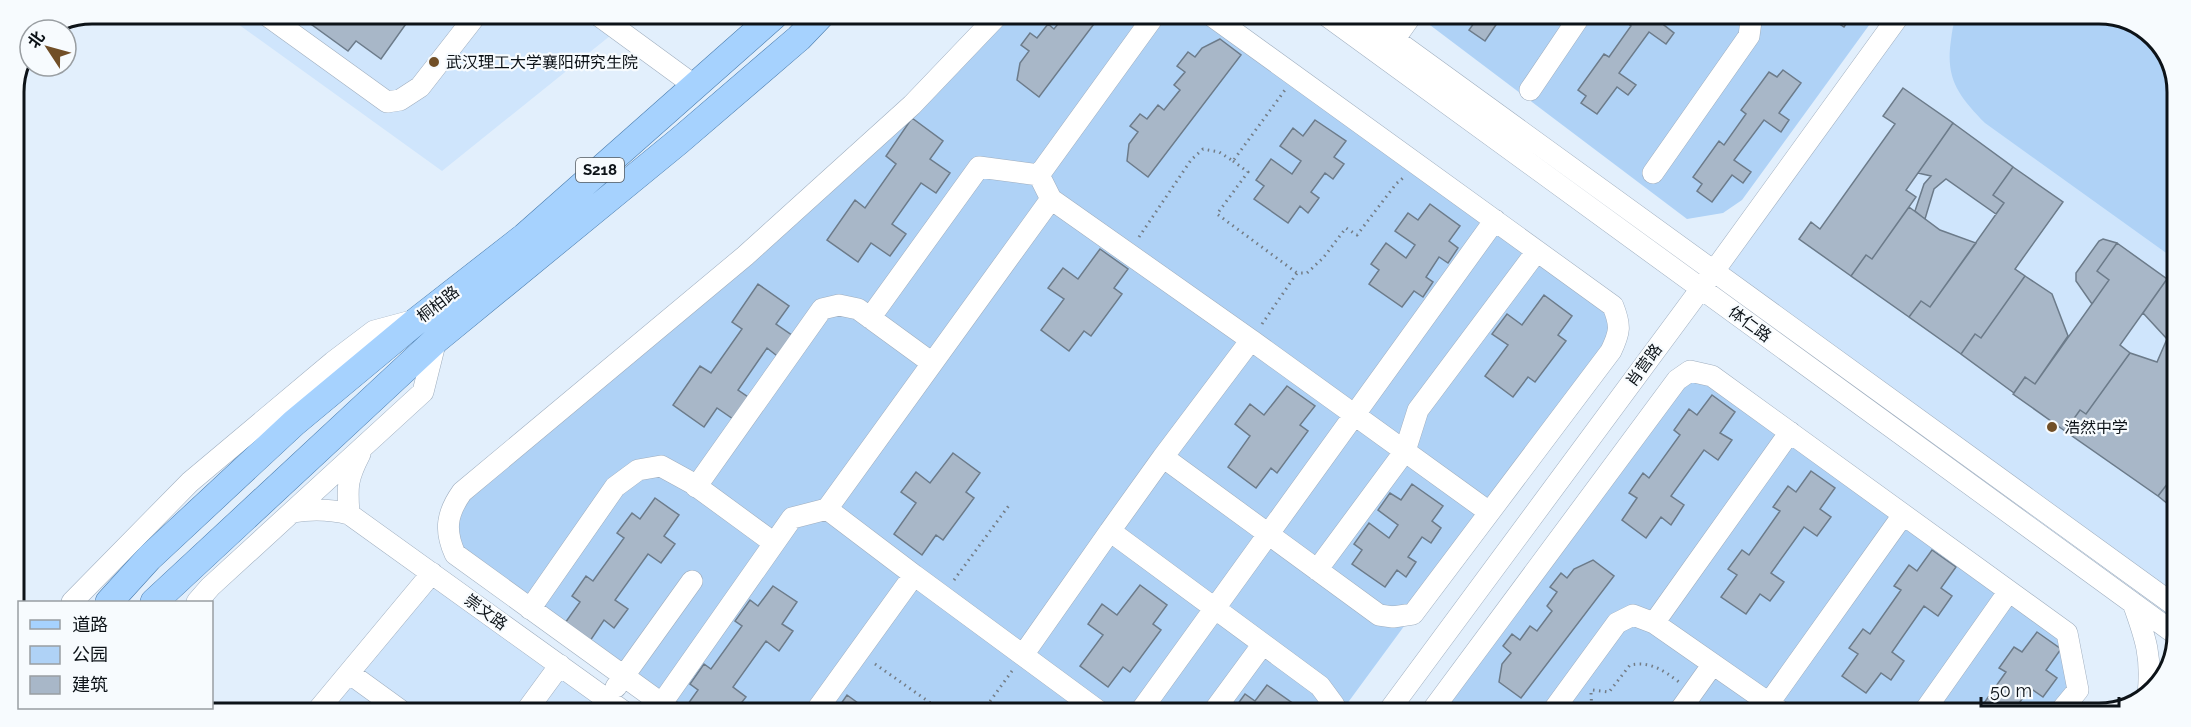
<svg xmlns="http://www.w3.org/2000/svg" width="2191" height="727" font-family="Raleway,'Noto Sans SC',sans-serif">
  <style>
    .built { fill: #cfe5fc }
    .green { fill: #afd2f6 }
    .building { fill: #a8b7c8; stroke: #6c7b8a; stroke-width: 1.5 }
    .lines { fill: none; stroke-linecap: round; stroke-linejoin: round }
    .minor-casing { stroke: #9faebf; stroke-width: 22 }
    .major-casing { stroke: #4a7cad; stroke-width: 28 }
    .path { stroke: #737c85; stroke-width: 3; stroke-dasharray: 1.5 4.5; stroke-linecap: butt }
    .minor { stroke: #fff; stroke-width: 21 }
    .major { stroke: #a6d2fe; stroke-width: 27 }
    .poi-dot { fill: #714f27; stroke: #f7fbfe; stroke-width: 2 }
    .labels { text-anchor: middle; dominant-baseline: central; stroke-width: 4.5; stroke-linejoin: round; paint-order: stroke }
    .shield { fill: #f7fbfe; stroke: #53595d; stroke-width: 1.5 }
    .shield-label { font-size: 15px; font-weight: bold; fill: #0d1318 }
    .poi-label { font-size: 16px; fill: #0d1318; stroke: #f7fbfe; text-anchor: start }
    .street-label { font-size: 16px; fill: #0d1318; stroke: #f7fbfe }
    .rim { fill: none; stroke: #0d1318; stroke-width: 3 }
  </style>
  <rect width="100%" height="100%" fill="#e2effc"/>
  <!-- built -->
  <path class="built" d="M224,14L636,15L442,171Z
    M1898,17L2124,18L2161,44L2177,86L2174,591L2143,582L1714,271Z
    M432,573L623,711L318,710Z"/>
  <!-- green -->
  <path class="green" d="M998,15L1212,16L1619,322L1413,614L1341,712L672,711L455,554L452,507L912,105Z
    M1418,16L1875,17L1742,200L1723,213L1687,219Z
    M1956,17L2124,18L2161,44L2177,86L2176,260L1985,123C1959,96 1945,79 1951,40C1952,32 1953,24 1956,17Z
    M1690,371L2067,633L2078,690L2059,713L1431,712Z"/>
  <!-- building -->
  <path class="building" d="M297,14H413L381,59L356,41L348,51Z
    M1065,15L1100,16L1039,97L1017,80L1020,63L1029,51L1021,45L1030,33L1037,38L1048,24L1054,29Z
    M1502,16L1485,41L1469,30L1474,23L1465,17Z
    M1630,17H1670L1664,25L1674,33L1666,44L1649,32L1619,73L1636,85L1628,95L1617,87L1597,114L1581,103L1586,96L1578,90L1604,54L1609,57L1631,26L1626,22Z
    M1829,17H1851L1844,27Z
    M1220,39L1241,55L1148,177L1127,161L1129,144L1138,132L1130,126L1140,114L1147,119L1158,105L1164,110L1180,90L1174,85L1185,72L1177,66L1188,52L1195,57L1202,48Z
    M1783,70L1801,83L1779,113L1789,120L1781,132L1764,120L1734,160L1751,172L1743,183L1732,175L1712,202L1697,191L1702,184L1693,177L1719,141L1724,145L1746,114L1741,110L1769,72L1777,77Z
    M1903,88L1953,123L1906,190L1916,197L1872,259L1866,255L1851,276L1799,239L1811,222L1820,229L1895,124L1883,116Z
    M912,118L943,141L930,159L950,173L936,193L921,183L892,224L906,234L890,256L871,243L858,262L827,240L855,200L865,208L896,164L886,156Z
    M1315,120L1346,141L1334,157L1344,164L1333,179L1325,173L1311,192L1319,198L1308,213L1300,206L1288,223L1254,199L1264,186L1256,180L1271,159L1292,174L1301,161L1280,146L1293,128L1303,136Z
    M1953,123L2013,167L1993,195L2004,203L1996,214L1946,179L1934,189L1925,219L1915,211L1924,184L1931,176L1918,173Z
    M2013,167L2063,202L2015,269L2025,276L1981,338L1975,334L1961,354L1909,317L1921,301L1930,307L2004,203L1993,195Z
    M1430,204L1460,226L1449,241L1458,248L1448,263L1439,257L1426,277L1433,282L1423,297L1414,291L1402,307L1369,284L1379,270L1371,264L1386,243L1406,258L1415,245L1395,231L1408,213L1418,220Z
    M1909,207L1940,230L1976,243L1930,307L1921,301L1909,317L1851,276L1866,255L1872,259Z
    M2103,239L2117,243L2097,271L2109,280L2092,304L2076,281V273L2099,241Z
    M2117,243L2167,279L2120,345L2130,353L2086,414L2080,410L2065,431L2013,394L2025,377L2035,384L2109,280L2097,271Z
    M1100,249L1128,269L1114,288L1122,294L1091,336L1084,331L1069,351L1041,330L1064,299L1048,288L1063,268L1078,279Z
    M2025,276L2052,294L2068,336L2035,384L2025,377L2014,393L1961,354L1975,334L1981,338Z
    M2167,279L2176,285V349L2168,368L2175,377V448L2167,459L2175,465V474L2158,496L2065,431L2080,410L2086,414L2130,353L2157,362L2167,339L2143,313Z
    M758,284L789,306L776,324L796,338L781,359L767,348L738,390L751,399L736,421L717,408L704,427L673,405L700,366L711,373L742,329L732,322Z
    M1544,295L1572,316L1558,335L1566,341L1535,382L1528,377L1513,397L1485,376L1508,345L1492,334L1507,314L1522,325Z
    M1287,386L1315,406L1300,425L1308,431L1277,473L1271,468L1256,488L1228,467L1250,436L1235,424L1250,404L1264,415Z
    M1712,395L1735,412L1720,433L1732,440L1718,460L1704,450L1671,496L1684,505L1671,525L1661,517L1646,538L1622,520L1637,498L1629,493L1643,473L1649,478L1680,435L1674,430L1689,409L1697,415Z
    M2175,448V465L2167,459Z
    M953,453L980,473L966,492L974,498L943,540L936,535L922,555L894,534L916,503L901,492L916,472L930,483Z
    M1811,471L1835,488L1820,509L1831,517L1817,536L1804,527L1771,573L1784,582L1770,601L1760,594L1746,614L1721,597L1737,575L1728,569L1742,550L1749,555L1780,511L1773,507L1788,486L1796,492Z
    M2175,474L2174,509L2158,496Z
    M1412,484L1443,506L1432,521L1441,528L1431,543L1422,537L1408,557L1416,562L1406,577L1397,570L1385,587L1352,564L1362,550L1354,544L1369,523L1389,538L1398,525L1378,510L1390,493L1401,500Z
    M655,498L679,515L664,536L675,544L661,563L648,554L615,600L628,609L614,628L604,620L590,641L565,623L580,602L572,596L586,576L593,581L624,538L617,533L632,513L640,519Z
    M1932,550L1956,567L1941,588L1952,596L1938,616L1924,606L1892,652L1904,661L1891,680L1881,673L1866,693L1842,676L1858,654L1849,648L1863,629L1870,634L1901,590L1894,586L1909,565L1917,571Z
    M1593,560L1614,576L1521,698L1499,682L1502,664L1511,653L1503,646L1512,634L1520,640L1530,626L1537,631L1552,611L1547,606L1557,592L1550,587L1561,573L1567,578L1574,569Z
    M1140,585L1167,605L1153,624L1161,630L1130,672L1123,667L1108,687L1080,666L1103,635L1088,624L1102,604L1117,615Z
    M773,586L797,602L782,624L793,631L779,651L766,641L733,687L746,697L735,711H725L722,708L720,711H683L698,690L690,684L704,664L711,669L742,626L735,621L750,600L758,606Z
    M2037,632L2061,649L2046,670L2057,678L2043,697L2030,688L2012,713H1977L2006,672L1999,668L2014,647L2022,652Z
    M1267,685L1298,707L1294,712H1232L1245,694L1255,701Z
    M847,695L869,711H836Z"/>
  <g class="lines">
    <!-- minor casing -->
    <g class="minor-casing">
      <path id="minor" d="M265,14L387,102L400,100L420,87L477,14
        M598,15L695,86
        M1212,16L1613,306C1621,326 1620,332 1611,351L1413,614L1393,617L1379,615L1163,457L1110,531L1320,686L1334,705V712
        M1327,16L2174,633
        M1362,16L2174,605
        M1394,40L1411,16
        M1530,90L1580,16
        M1653,173L1749,36L1751,21L1749,17
        M1051,199L1251,340L1163,457
        M870,318L979,167L1039,175
        M1251,340L1489,512
        M696,487L822,309L839,305L858,309L932,363
        M827,509L914,575
        M292,512C312,509 329,509 349,514C347,486 347,479 360,454
        M349,514L623,711
        M1317,570L1405,451L1418,410L1537,251
        M72,602L190,482L333,362L374,331L415,320
        M197,602L210,587L423,392L436,340
        M2133,603C2146,639 2152,657 2148,695
        M530,609L615,487L638,470L661,466L692,483L774,543
        M1654,623L1790,432
        M1023,655L1110,531
        M349,673L400,710
        M616,687L692,581
        M662,703L792,518L827,509L1051,199L1039,175L1154,16
        M1769,703L1903,515
        M107,710L108,708
        M318,710L432,573
        M527,710L560,665
        M672,711L455,554C444,530 447,513 462,492L745,256L912,105L998,15
        M816,711L914,575L1100,712
        M1140,712L1495,220
        M1213,712L1263,644
        M1388,712L1714,271L1898,17
        M1431,712L1677,380L1690,371L1712,376L2067,633L2078,690L2059,713
        M1552,712L1617,623L1633,615L1654,623L1783,713
        M1678,713L1713,664
        M1923,713L2009,591"/>
    </g>
    <!-- major casing -->
    <g class="major-casing">
      <path id="major" d="M109,602L149,558L294,423L419,319L524,237L775,15
        M154,602L436,340L679,141L799,38L821,15"/>
    </g>
    <!-- path -->
    <path class="path" d="M1233,161L1248,172L1217,214L1297,273
      M1139,237L1191,160L1203,149L1219,152L1233,161L1285,90
      M1262,324L1297,273H1307L1323,258L1346,228L1357,235L1396,184L1404,177
      M954,580L1010,504
      M875,664L942,711
      M1593,690L1609,692L1630,665C1650,661 1663,670 1679,682
      M1591,693L1592,712
      M1709,703L1724,713
      M983,711L1012,671"/>
    <!-- minor -->
    <use href="#minor" class="minor"/>
    <!-- major -->
    <use href="#major" class="major"/>
  </g>
  <!-- markers -->
  <g class="poi-dot">
    <circle cx="434" cy="62" r="6"/>
    <circle cx="2052" cy="427" r="6"/>
  </g>
  <g class="labels">
    <!-- shield labels -->
    <rect class="shield" x="576" y="158" width="48" height="24" rx="4.5"/>
    <g class="shield-label">
      <text x="600" y="170">S218</text>
    </g>
    <!-- poi labels -->
    <g class="poi-label">
      <text x="446" y="62">武汉理工大学襄阳研究生院</text>
      <text x="2064" y="427">浩然中学</text>
    </g>
    <!-- street labels -->
    <g class="street-label">
      <text transform="translate(438 304) rotate(-38)">桐柏路</text>
      <text transform="translate(1750 324) rotate(36)">体仁路</text>
      <text transform="translate(1644 365) rotate(-54)">肖营路</text>
      <text transform="translate(486 612) rotate(36)">崇文路</text>
    </g>
  </g>
  <!-- crop -->
  <path d="M0 0H2191V727H0ZM92 24H2099A68 68 0 0 1 2167 92V635A68 68 0 0 1 2099 703H92A68 68 0 0 1 24 635V92A68 68 0 0 1 92 24Z" fill="#f7fbfe" fill-rule="evenodd"/>
  <path class="rim" d="M92 24H2099A68 68 0 0 1 2167 92V635A68 68 0 0 1 2099 703H92A68 68 0 0 1 24 635V92A68 68 0 0 1 92 24Z"/>
  <!-- legend -->
  <rect x="18" y="601" width="195" height="108" fill="#f7fbfe" stroke="#999ea2" stroke-width="1.5"/>
  <rect x="30" y="620" width="30" height="9" fill="#a6d2fe" stroke="#999ea2" stroke-width="1.5"/>
  <text x="72" y="631" font-size="18" fill="#0d1318">道路</text>
  <rect x="30" y="646" width="30" height="18" fill="#afd2f6" stroke="#999ea2" stroke-width="1.5"/>
  <text x="72" y="661" font-size="18" fill="#0d1318">公园</text>
  <rect x="30" y="676" width="30" height="18" fill="#a8b7c8" stroke="#999ea2" stroke-width="1.5"/>
  <text x="72" y="691" font-size="18" fill="#0d1318">建筑</text>
  <!-- north arrow -->
  <g transform="translate(48 48) rotate(306)"><circle r="28" fill="#f7fbfe" stroke="#999ea2" stroke-width="1.5"/>
  <path d="M0-4.5L10 22L0 15L-10 22Z" fill="#714f27"/>
  <text y="-9" font-size="16" font-weight="bold" text-anchor="middle" fill="#0d1318">北</text>
  </g>
  <!-- scale -->
  <path d="M1981 697v9h138v-9" fill="none" stroke="#0d1318" stroke-width="3"/>
  <text x="1990" y="697" font-size="18" fill="#0d1318" stroke="#f7fbfe" stroke-width="4.5" paint-order="stroke">50 m</text>
</svg>
